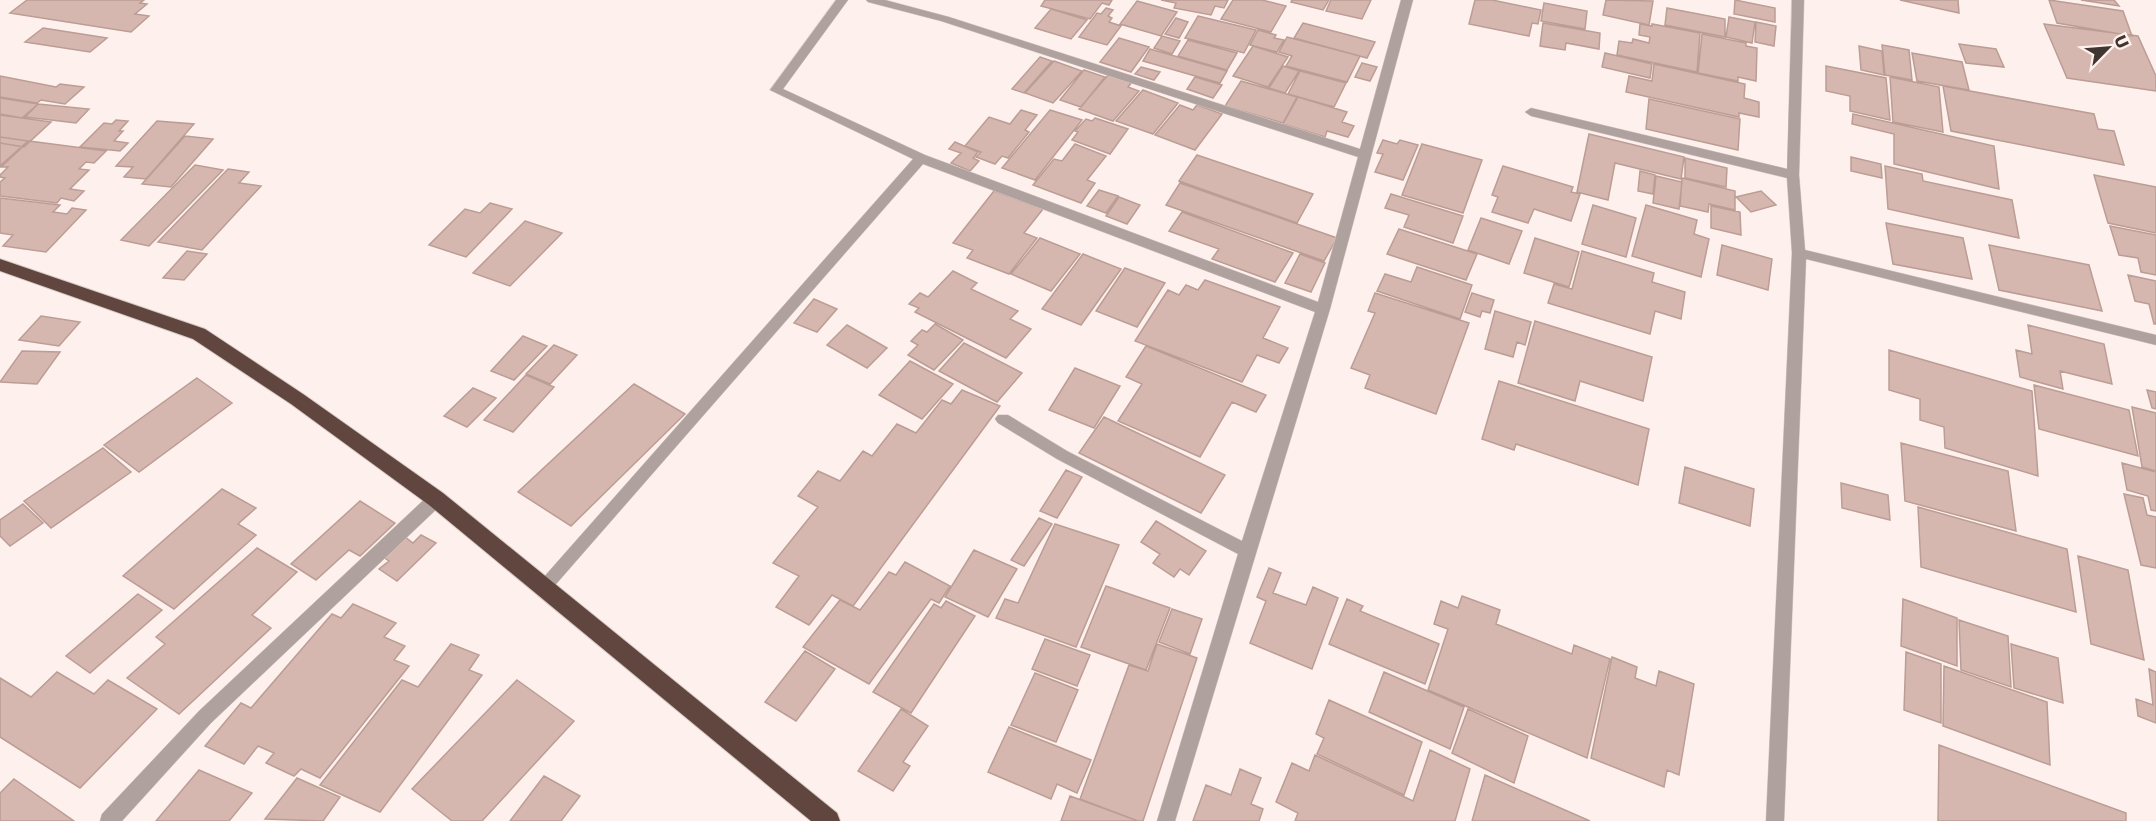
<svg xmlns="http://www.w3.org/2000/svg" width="2156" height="821" font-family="'DejaVu Sans',sans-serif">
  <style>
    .building { fill: #d6b7af; stroke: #bb9d95; stroke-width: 1.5 }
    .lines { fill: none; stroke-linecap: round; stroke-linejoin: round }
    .minor-casing { stroke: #d8cbc7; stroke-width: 1 }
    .highway-casing { stroke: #d8cbc7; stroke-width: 2 }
    .minor { fill: #afa19e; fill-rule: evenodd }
    .highway { fill: #60463f; fill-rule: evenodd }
  </style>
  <rect width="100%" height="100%" fill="#fef1ed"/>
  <!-- building -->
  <path class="building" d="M27,0H144L140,3L147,4L135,14L149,16L131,32L10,13Z
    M1045,0H1112L1109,5L1102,3L1090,19L1041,6Z
    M1161,0H1228L1224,8L1215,6L1211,15L1174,8L1176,3Z
    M1233,0H1262L1286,6L1271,32L1221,19Z
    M1292,0H1329L1323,10L1291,2Z
    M1331,0H1371L1362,19L1326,11Z
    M1475,0H1492L1541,10L1538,24L1532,23L1529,36L1469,24Z
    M1606,0L1653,1L1649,25L1603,15Z
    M1735,0L1775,8V22L1734,14Z
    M1900,0H1958L1959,13Z
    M2049,0L2123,11L2132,36L2057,23Z
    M2081,0H2114L2119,6Z
    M1137,1L1177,12L1161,36L1120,24Z
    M1544,3L1587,11L1585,29L1541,21Z
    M1106,8L1113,10L1108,16L1112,18L1109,22L1121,26L1107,45L1079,37L1097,13L1101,14Z
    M1667,8L1725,19V37L1665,25Z
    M1051,9L1087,20L1071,39L1035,28Z
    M1198,16L1256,30L1244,53L1185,38Z
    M1729,17L1755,22L1752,43L1726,37Z
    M1176,18L1188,22L1179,38L1165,34Z
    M1756,22L1776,26L1774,46L1755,42Z
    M1303,23L1375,42L1367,58L1294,38Z
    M1543,23L1600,33L1599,49L1566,43L1565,50L1540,46Z
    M1640,24L1652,26V24L1700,33L1697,72L1617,55L1619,41L1632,43L1633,39L1649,43L1650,37L1639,35Z
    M2044,24L2138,36L2156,76V91L2067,78Z
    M43,28L107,38L90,52L25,42Z
    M1258,30L1276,35L1274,38L1284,40L1277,52L1250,45Z
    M1702,34L1746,43V46L1757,48L1756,81L1738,77V81L1698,73Z
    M1162,36L1180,41L1172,54L1154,48Z
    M1287,37L1360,56L1347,82L1286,66L1292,56L1279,52Z
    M1119,38L1149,47L1131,72L1100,62Z
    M1188,40L1237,53L1227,70L1178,56Z
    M1959,44L1996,49L2004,67L1966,63Z
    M1882,45L1909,50L1912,80L1885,75Z
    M1253,46L1288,57L1268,87L1233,76Z
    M1859,46L1882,51L1884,75L1861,70Z
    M1150,49L1227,71L1220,83L1143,61Z
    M1605,53L1652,64L1650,78L1602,67Z
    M1912,53L1962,62L1969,90L1917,81Z
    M1040,57L1052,61L1024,93L1012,89Z
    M1054,61L1082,71L1053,103L1025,93Z
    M1362,63L1377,67L1370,81L1355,77Z
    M1654,64L1745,84L1744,98L1759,102V117L1739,113V117L1626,92L1629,76L1652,81Z
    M1283,66L1299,71L1285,93L1269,88Z
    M1826,66L1886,78L1890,120L1850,111V96L1826,91Z
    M1141,67L1160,72L1154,80L1135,74Z
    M1084,70L1105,77L1081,107L1060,100Z
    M1300,71L1346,83L1334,107L1288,94Z
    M1109,74L1132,82L1128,87L1139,91L1113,121L1079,109Z
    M0,76L56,87L60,84L84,87L65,104L41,100L37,103L0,97Z
    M1195,77L1222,85L1213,98L1187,89Z
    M1890,77L1939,87L1943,132L1893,122Z
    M1241,81L1297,97L1283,123L1225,106Z
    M1943,86L2094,114L2098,129L2114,131L2124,165L1951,131Z
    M1143,90L1178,103L1153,134L1116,121Z
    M1298,97L1347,112L1342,122L1354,126L1348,137L1327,131L1325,137L1283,124Z
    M0,98L38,104L22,118L0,114Z
    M1649,99L1740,119L1738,150L1646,129Z
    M38,104L89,109L76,123L25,117Z
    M1180,105L1193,110L1197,105L1222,114L1195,150L1155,135Z
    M1021,110L1037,115L1025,130L1029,132L1008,158L1002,156L995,164L976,157L981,152L965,146L989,117L1010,124Z
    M1050,110L1082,120L1035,180L1002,168Z
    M1853,114L1994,146L1999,189L1894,164V134L1852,124Z
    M0,115L51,122L24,147L0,143Z
    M1095,118L1128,129L1110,154L1072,140L1078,132L1075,131L1086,119L1092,121Z
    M116,120L128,121L119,131H123L114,141L128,143L120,151L80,147L104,123L112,124Z
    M157,121L194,124L146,179L124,177L133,167L116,166Z
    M1589,134L1684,157L1681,179L1615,163L1608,200L1577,192Z
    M185,136L213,139L171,187L142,184Z
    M0,137L28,141L0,166Z
    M1383,140L1397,144L1400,140L1418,145L1403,180L1375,172L1383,154L1377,153Z
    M29,141L106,151L94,163L86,162L79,169L89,170L70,189L84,191L74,201L61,198L57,203L0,196V182L5,178L0,177V175L8,167H1Z
    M955,142L978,152L973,158L979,161L970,171L951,163L961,153L949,149Z
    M1075,144L1106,156L1087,180L1095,183L1081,203L1033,185L1054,159L1062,161Z
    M1422,144L1482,160L1463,213L1402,195Z
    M1197,155L1313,194L1297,223L1179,181Z
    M1851,157L1881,164L1882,178L1851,171Z
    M1685,158L1727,168L1726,187L1685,178Z
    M195,165L223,170L149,246L121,240Z
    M1503,166L1573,187L1571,192L1580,194L1571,221L1534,209L1528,223L1492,212L1498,197L1492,195Z
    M1885,166L1922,174L1923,181L2012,200L2019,238L1888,209Z
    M228,169L249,172L239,183L261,186L202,250L158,242Z
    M1640,171L1655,175L1653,194L1638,191Z
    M2094,175L2156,187V233L2108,223Z
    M1656,176L1682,182L1679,209L1653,203Z
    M1682,178L1735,191V210L1709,204L1708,212L1680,206Z
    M1180,183L1337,238L1324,261L1166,205Z
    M1099,190L1118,196L1106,213L1087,206Z
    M994,191L1043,209L1024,233L1037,238L1009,274L967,258L973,250L953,243Z
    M1761,191L1776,205L1751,212L1736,197Z
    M1391,194L1463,216L1453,243L1404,227L1409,215L1385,208Z
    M1119,197L1140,205L1127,224L1106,216Z
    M0,198L60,205L53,212L67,214L72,208L86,210L46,252L3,246L13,235L0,233Z
    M490,203L512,209L466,257L429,245L465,209L480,213Z
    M1593,205L1636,218L1626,257L1582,244Z
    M1646,205L1697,220L1694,234L1709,239L1701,277L1632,256Z
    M1711,206L1740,212L1741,235L1711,228Z
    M1182,212L1293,253L1275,282L1212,259L1219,249L1169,231Z
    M1481,218L1522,231L1509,264L1468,250Z
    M525,221L562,233L510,286L473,273Z
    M1886,223L1963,238L1972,279L1893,264Z
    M2110,226L2156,235V275L2141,272L2138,258L2119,255Z
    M1399,229L1477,254L1466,280L1387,254Z
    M1040,238L1080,254L1051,291L1011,274Z
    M1535,238L1579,252L1569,287L1524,273Z
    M1722,245L1772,259L1768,290L1717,275Z
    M1989,245L2089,265L2102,311L1999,290Z
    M187,251L207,254L184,280L163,278Z
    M1582,251L1654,273L1652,282L1685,292L1681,319L1655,311L1650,334L1548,303L1554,284L1572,289Z
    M1083,254L1121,269L1081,325L1042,309Z
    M1300,254L1325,263L1311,292L1285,283Z
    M1417,267L1472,285L1460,319L1377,291L1385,274L1411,282Z
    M1125,268L1165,283L1137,327L1096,311Z
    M953,271L977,283L971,289L1018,311L1010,319L1031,329L1006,358L915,312L919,308L909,304L920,293L928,297Z
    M2128,275L2156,281V324H2154L2149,304L2135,301Z
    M1205,280L1280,307L1263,338L1288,348L1279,363L1257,355L1242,382L1135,341L1168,290L1179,295L1186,285L1198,290Z
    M1375,293L1469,323L1436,414L1365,388L1370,375L1351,368L1375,313L1368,311Z
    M1472,293L1494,300L1490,313L1482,311L1480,317L1465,312Z
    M814,299L837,309L817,332L794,323Z
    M1495,311L1531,322L1525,345L1517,342L1513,357L1485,349Z
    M41,316L80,322L59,346L19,340Z
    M1535,321L1652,357L1643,401L1580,381L1575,401L1518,383Z
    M935,324L963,340L934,370L908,355L918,345L911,341L922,330L927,332Z
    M847,325L887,348L867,368L827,345Z
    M2028,325L2104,344L2112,384L2060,371L2063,389L2020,377L2016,350L2032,354Z
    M523,336L547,346L514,380L491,371Z
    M964,343L1022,373L997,402L939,371Z
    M554,345L577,355L550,384L526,374Z
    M1146,346L1266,395L1256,412L1232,402L1200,457L1118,421L1142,384L1126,377Z
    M1889,350L2032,391L2038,476L1945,448L1944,427L1920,420V399L1889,390Z
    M22,351L60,352L37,384L0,382Z
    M910,361L953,384L922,419L879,395Z
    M1075,368L1120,386L1094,428L1049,410Z
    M526,375L554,387L513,432L484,420Z
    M197,378L232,403L139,472L104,445Z
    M1499,381L1649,429L1638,485L1516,444L1514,450L1482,439Z
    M634,384L685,414L571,526L518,492Z
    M2034,385L2129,410L2138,456L2039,429Z
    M473,388L496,398L467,427L444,416Z
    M962,390L1000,406L853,606L832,595L809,625L776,607L799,576L773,563L818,507L798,496L818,471L840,481L863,451L872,456L897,424L916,433L942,400L951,404Z
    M2147,390L2156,392V409L2152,408Z
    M2132,407L2156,413V471L2142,467Z
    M1104,417L1225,475L1201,513L1079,453Z
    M1901,443L2008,471L2016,531L1905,501Z
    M103,448L131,472L51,528L24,501Z
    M2122,463L2156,472V511L2151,510L2148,496L2127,490Z
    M1685,467L1754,489L1750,526L1679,503Z
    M1066,470L1082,477L1057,518L1040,511Z
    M1841,483L1888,495L1890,520L1842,508Z
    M222,489L256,508L238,524L256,535L174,609L123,576Z
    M2124,494L2143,498L2147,515L2156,517V568L2141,565Z
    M360,501L395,523L360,556L349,550L316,580L291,564Z
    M23,504L43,523L10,546L0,536V520Z
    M1918,507L2067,549L2076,612L1921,567Z
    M1039,518L1052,524L1024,566L1011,560Z
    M1156,521L1206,551L1189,575L1180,569L1174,577L1153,563L1160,554L1141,542Z
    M1055,524L1119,545L1076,647L996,618L1005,599L1018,603Z
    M421,535L436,543L397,581L379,569L389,561L383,557L405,537L413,543Z
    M257,548L297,572L252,615L271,628L179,714L127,678L165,644L156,637Z
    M974,550L1017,569L988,617L945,597Z
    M2078,556L2128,570L2144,660L2091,644Z
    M905,562L950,586L939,603L931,599L869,684L803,647L840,600L860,610L889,572L896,575Z
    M1269,568L1281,573L1273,593L1306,605L1313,587L1338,598L1312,669L1250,643L1266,601L1257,597Z
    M1106,586L1170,608L1146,670L1081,647Z
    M138,594L162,610L90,673L66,656Z
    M1462,596L1500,610L1496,624L1572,654L1574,645L1610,659L1587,758L1428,690L1448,629L1434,624L1441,601L1458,608Z
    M1347,599L1363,606L1360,611L1439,644L1425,684L1329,644Z
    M1903,599L1957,618V666L1901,646Z
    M946,601L975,616L911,713L873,692L934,604L941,608Z
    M353,604L396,623L384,637L405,646L394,660L409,666L320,778L301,769L294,776L266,763L274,753L258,746L244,764L205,746L241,703L251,708L332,614L341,618Z
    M1172,609L1202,619L1190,654L1159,642Z
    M1959,620L2008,636L2011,687L1961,670Z
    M1045,639L1090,655L1077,686L1032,669Z
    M451,644L479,655L469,670L482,675L380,812L320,785L402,680L418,687Z
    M1157,644L1197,658L1143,821H1138L1080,799L1129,665L1148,671Z
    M2011,644L2058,658L2063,703L2014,688Z
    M805,651L835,669L796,721L765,702Z
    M1906,652L1941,664V723L1904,710Z
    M1612,657L1637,667L1635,678L1656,686L1659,671L1694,684L1679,775L1667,770L1664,787L1591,758Z
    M1944,666L2047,702L2050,765L1943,726Z
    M2149,669L2156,672V723L2138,716L2136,699L2153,705Z
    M57,672L94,694L108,680L157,709L80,788L0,737V678L31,697Z
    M1384,672L1464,707L1450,749L1369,712Z
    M1035,673L1078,690L1056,742L1011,725Z
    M517,680L574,721L482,821H452L412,789Z
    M1329,700L1422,742L1404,795L1317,754L1324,738L1316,734Z
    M901,709L928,726L903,762L910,766L893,791L858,771Z
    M1468,709L1528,736L1514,783L1452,753Z
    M1009,727L1091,760L1077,793L1057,784L1051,799L988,772Z
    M1939,745L2126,813V821H1938Z
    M1430,750L1470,769L1455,821H1295L1298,813L1276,802L1292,763L1309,771L1315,755L1413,801Z
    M1240,769L1261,778L1251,804L1263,809L1259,821H1193L1206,785L1231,795Z
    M199,770L252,793L229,821H156Z
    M1485,775L1590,821H1472Z
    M544,776L580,796L561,821H510Z
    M297,778L340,797L323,821L265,819Z
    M14,779L74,821H0V793Z
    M1070,796L1138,821H1061Z"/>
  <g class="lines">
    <!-- minor casing -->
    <g class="minor-casing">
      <path id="minor" d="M836,0H848L783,89L925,155L1318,302L1358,157L941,21L868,2L866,0H885L949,17L1360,149L1401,0H1413L1330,309L1175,821H1157L1238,554L1057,459L998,423L995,419L998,415H1008L1067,451L1242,541L1315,312L923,164L550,591L544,593L538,591L536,586L913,159L770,90Z
        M1792,0H1804L1799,175L1805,250L2156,335V345L1806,259L1784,821H1766L1792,253L1787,178L1531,116L1525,112L1531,108L1787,169Z
        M436,492L442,494L444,499L442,504L211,723L122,821H100L102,814L199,711L430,494Z"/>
    </g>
    <!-- highway casing -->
    <g class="highway-casing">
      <path id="highway" d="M0,259L205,329L303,394L443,493L837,813L840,821H811L429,505L291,404L193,339L0,271Z"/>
    </g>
    <!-- minor -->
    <use href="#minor" class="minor"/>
    <!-- highway -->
    <use href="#highway" class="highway"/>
  </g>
  <!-- north arrow -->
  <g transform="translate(2108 48) rotate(65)" stroke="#fef1ed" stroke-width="4.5" paint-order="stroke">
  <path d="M0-4.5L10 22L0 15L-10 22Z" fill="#413531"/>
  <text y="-9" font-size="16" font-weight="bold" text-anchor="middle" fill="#413531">U</text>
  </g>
</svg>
